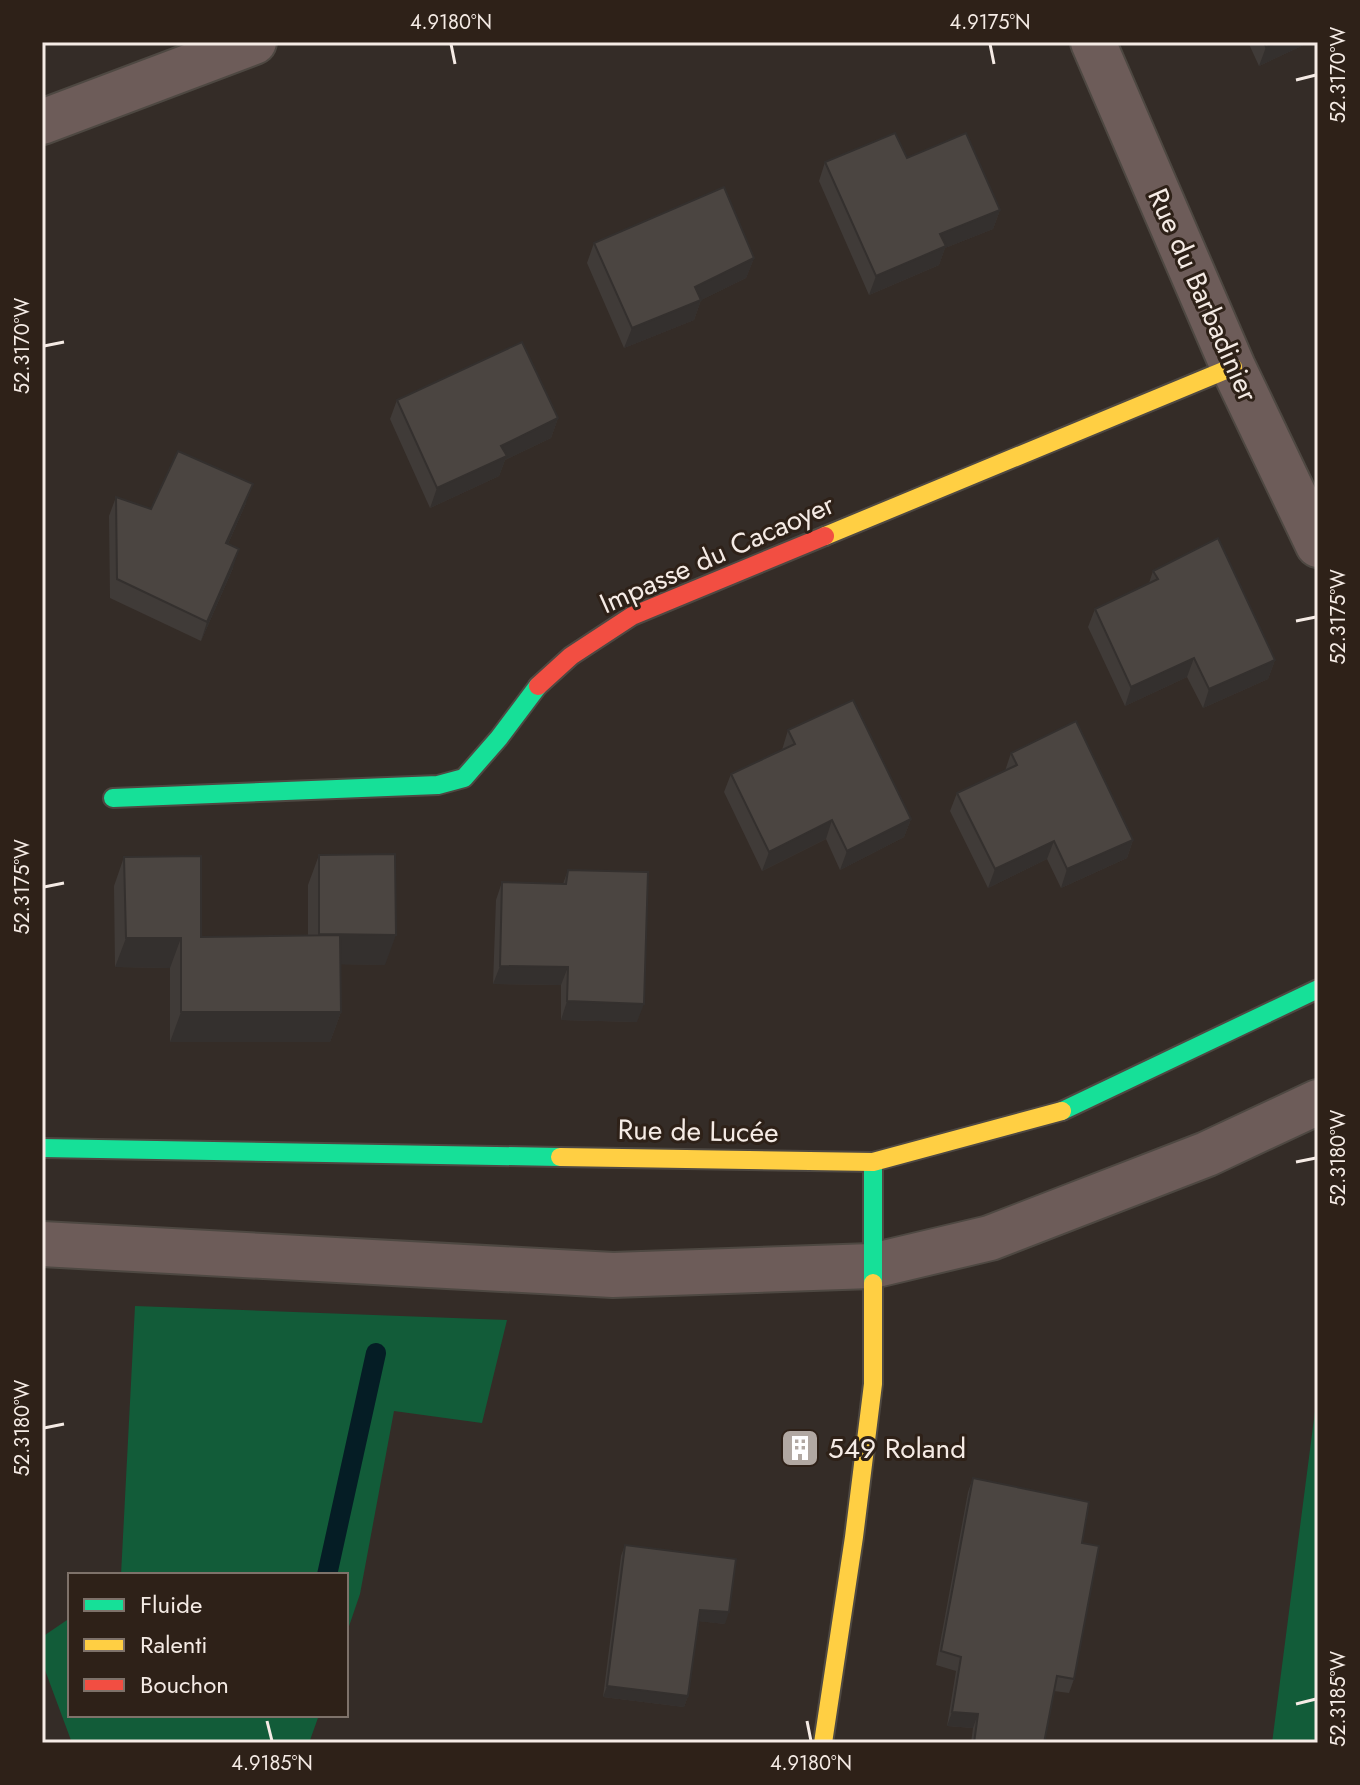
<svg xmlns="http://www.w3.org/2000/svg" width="1360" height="1785" font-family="Jost,sans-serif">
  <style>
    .forest { fill: #125c39 }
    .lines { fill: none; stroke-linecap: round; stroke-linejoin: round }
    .stream { stroke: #051d25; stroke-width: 20 }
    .street-casing { stroke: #4e4842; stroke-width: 48 }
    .fast-casing { stroke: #4e4842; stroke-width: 22 }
    .slow-casing { stroke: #4e4842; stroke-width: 22 }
    .jam-casing { stroke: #4e4842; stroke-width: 22 }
    .street { stroke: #6d5c59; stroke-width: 44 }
    .fast { stroke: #16e098; stroke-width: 18 }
    .slow { stroke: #ffcf43; stroke-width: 18 }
    .jam { stroke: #f24e42; stroke-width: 18 }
    .wall { fill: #403b38 }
    .shaded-wall { fill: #34302e }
    .building { fill: #4b4541; stroke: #34302e; stroke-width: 2 }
    .ticks { fill: none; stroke: #f5ebe5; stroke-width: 3 }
    .labels { text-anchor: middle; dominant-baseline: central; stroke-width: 6; stroke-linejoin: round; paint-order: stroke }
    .street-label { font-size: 28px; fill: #f5ebe5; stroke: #2e2118 }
    .poi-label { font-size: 28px; fill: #f5ebe5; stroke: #2e2118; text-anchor: start }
    .neatline { fill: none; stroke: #f5ebe5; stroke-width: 3 }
    .ticks-label { font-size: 20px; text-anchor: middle; fill: #f5ebe5 }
  </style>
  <rect width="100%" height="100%" fill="#342c27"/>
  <!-- forest -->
  <path class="forest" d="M135,1306L507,1320L482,1423L394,1411L360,1594L346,1635V1575H121Z
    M1318,1388V1723L1315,1743H1272Z
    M70,1618V1715H319L309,1743H72L42,1662V1637Z"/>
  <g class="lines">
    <!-- stream -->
    <path class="stream" d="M327,1575L376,1353"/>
    <!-- street casing -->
    <g class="street-casing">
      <path id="street" d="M1093,42L1233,367L1318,545
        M42,122L254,42
        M42,1244L613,1275L872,1266L990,1238L1207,1154L1318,1102"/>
    </g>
    <!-- fast casing -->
    <g class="fast-casing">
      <path id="fast" d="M113,798L438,785L464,778L499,738L538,686
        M1062,1111L1318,989
        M42,1148L560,1157
        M873,1162V1283"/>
    </g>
    <!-- slow casing -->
    <g class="slow-casing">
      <path id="slow" d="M825,536L1233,367
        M560,1157L873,1162L1062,1111
        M823,1743L854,1537L873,1384V1283"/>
    </g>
    <!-- jam casing -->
    <g class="jam-casing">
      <path id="jam" d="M538,686L571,656L632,616L825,536"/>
    </g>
    <!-- street -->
    <use href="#street" class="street"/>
    <!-- fast -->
    <use href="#fast" class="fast"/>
    <!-- slow -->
    <use href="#slow" class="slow"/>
    <!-- jam -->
    <use href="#jam" class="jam"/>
  </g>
  <!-- wall -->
  <path class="wall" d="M1248,42H1310L1259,66Z
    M907,158L1000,210L993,229L945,248L939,265L869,295L819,181L825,162Z
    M594,243L754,258L746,278L701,300L694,320L624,348L587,263Z
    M397,400L558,418L551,438L505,460L499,476L430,508L390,419Z
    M116,497L151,509L246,503L228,544L233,568L201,641L110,598L109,516Z
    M1153,571L1275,660L1268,679L1203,708L1187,677L1125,706L1088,627L1095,609L1149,583Z
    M788,730L911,819L904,837L840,870L826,839L762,871L724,792L731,774L782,750Z
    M1011,753L1133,840L1127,858L1061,888L1047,859L988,888L950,811L957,793L1005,771Z
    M319,855L385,965L340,964L341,1012L330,1042H170V968L115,967L114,886L124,857L201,937L308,936V885Z
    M568,870L637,1022L561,1020V985L493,984L496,900L502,882L563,884Z
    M973,1478L1082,1543L1074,1679L1069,1693L1054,1691L1044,1743H971L973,1728L947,1726L956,1671L936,1665L968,1492Z
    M625,1545L725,1624L699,1621L688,1696L684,1707L603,1697L621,1556Z"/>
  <!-- shaded-wall -->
  <path class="shaded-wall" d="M1277,42H1310L1259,66L1266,47Z
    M1000,210L993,229L945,248L939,265L869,295L876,276L940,234Z
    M754,258L746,278L695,303L701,300L694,320L624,348L632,328L695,287Z
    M558,418L551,438L505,460L499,476L430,508L437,488L501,446Z
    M253,484L246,503L220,562L226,543Z
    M239,549L233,568L201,641L207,622Z
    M1194,658L1187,677L1125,706L1131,687Z
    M1275,660L1268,679L1203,708L1209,689Z
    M911,819L904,837L840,870L847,851Z
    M832,820L826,839L762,871L769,852Z
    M1133,840L1127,858L1061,888L1067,869Z
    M1054,841L1047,859L988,888L995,869Z
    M319,934L396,935L385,965L308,964Z
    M126,938H181L170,968L115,967Z
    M500,966L568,967L561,985L493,984Z
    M567,1001L644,1004L637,1022L561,1020Z
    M181,1012H341L330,1042H170Z
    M700,1610L729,1612L725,1624L696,1621Z
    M607,1686L688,1696L684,1707L603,1697Z
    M952,1712L978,1714L973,1728L947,1726Z"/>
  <!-- building -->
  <path class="building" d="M1264,42H1277L1266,47Z
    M895,133L907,158L966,133L1000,210L940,234L946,246L876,276L825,162Z
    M724,187L754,258L695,287L701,300L632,328L594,243Z
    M522,342L558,418L501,446L507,456L437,488L397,400Z
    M178,451L253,484L226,543L239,549L207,622L117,579L116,497L151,509Z
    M1218,538L1275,660L1209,689L1194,658L1131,687L1095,609L1158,579L1153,571Z
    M853,700L911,819L847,851L832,820L769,852L731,774L795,744L788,730Z
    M1076,721L1133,840L1067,869L1054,841L995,869L957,793L1017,765L1011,753Z
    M395,854L396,935L319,934V855Z
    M201,856V937L340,935L341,1012H181V938H126L124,857Z
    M568,870L648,872L644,1004L567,1001L568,967L500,966L502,882L566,884Z
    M973,1478L1089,1502L1082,1543L1099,1546L1074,1679L1057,1676L1044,1743H974L978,1714L952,1712L961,1657L941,1651Z
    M625,1545L736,1559L729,1612L700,1610L688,1696L607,1686Z"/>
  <!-- ticks -->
  <path class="ticks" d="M451,44L455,64M990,44L994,64M1296,80L1316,75M44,346L64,342M1296,621L1316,617M44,887L64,883M1296,1162L1316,1158M44,1428L64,1424M1296,1704L1316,1699M267,1721L272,1741M807,1721L811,1741"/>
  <!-- icons -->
  <defs>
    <g id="building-square" transform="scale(2)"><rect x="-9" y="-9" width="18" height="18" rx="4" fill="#b1a8a2" stroke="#2e2118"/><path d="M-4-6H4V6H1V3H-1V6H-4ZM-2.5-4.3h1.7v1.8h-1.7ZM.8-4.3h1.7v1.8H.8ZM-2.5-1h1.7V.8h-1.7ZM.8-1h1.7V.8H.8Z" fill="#fff"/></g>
  </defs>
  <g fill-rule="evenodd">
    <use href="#building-square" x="800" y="1448"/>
  </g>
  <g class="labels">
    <!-- street labels -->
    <g class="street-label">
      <text transform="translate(1203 295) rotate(66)">Rue du Barbadinier</text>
      <text transform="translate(717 554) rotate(-24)">Impasse du Cacaoyer</text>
      <text transform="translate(698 1131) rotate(1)">Rue de Lucée</text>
    </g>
    <!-- poi labels -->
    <g class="poi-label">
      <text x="828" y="1448">549 Roland</text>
    </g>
  </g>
  <!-- border -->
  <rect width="1360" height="1785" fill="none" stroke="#2e2118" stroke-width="88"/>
  <!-- legend -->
  <rect x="68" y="1573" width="280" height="144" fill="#2e2118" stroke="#7e726a" stroke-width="2"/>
  <rect x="84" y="1599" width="40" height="12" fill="#16e098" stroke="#7e726a" stroke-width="2"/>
  <text x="140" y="1613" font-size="24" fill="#f5ebe5">Fluide</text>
  <rect x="84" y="1639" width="40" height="12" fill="#ffcf43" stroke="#7e726a" stroke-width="2"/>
  <text x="140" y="1653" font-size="24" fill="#f5ebe5">Ralenti</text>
  <rect x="84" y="1679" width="40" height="12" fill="#f24e42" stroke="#7e726a" stroke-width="2"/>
  <text x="140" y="1693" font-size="24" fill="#f5ebe5">Bouchon</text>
  <rect x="44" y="44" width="1272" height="1697" class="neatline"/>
  <g class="ticks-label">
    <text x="451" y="29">4.9180°N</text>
    <text x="990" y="29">4.9175°N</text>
    <text transform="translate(1338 75) rotate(-90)" y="7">52.3170°W</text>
    <text transform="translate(22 346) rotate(-90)" y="7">52.3170°W</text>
    <text transform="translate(1338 617) rotate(-90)" y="7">52.3175°W</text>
    <text transform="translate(22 887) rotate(-90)" y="7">52.3175°W</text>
    <text transform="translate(1338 1158) rotate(-90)" y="7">52.3180°W</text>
    <text transform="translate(22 1428) rotate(-90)" y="7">52.3180°W</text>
    <text transform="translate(1338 1699) rotate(-90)" y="7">52.3185°W</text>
    <text x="272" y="1770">4.9185°N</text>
    <text x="811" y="1770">4.9180°N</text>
  </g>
</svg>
